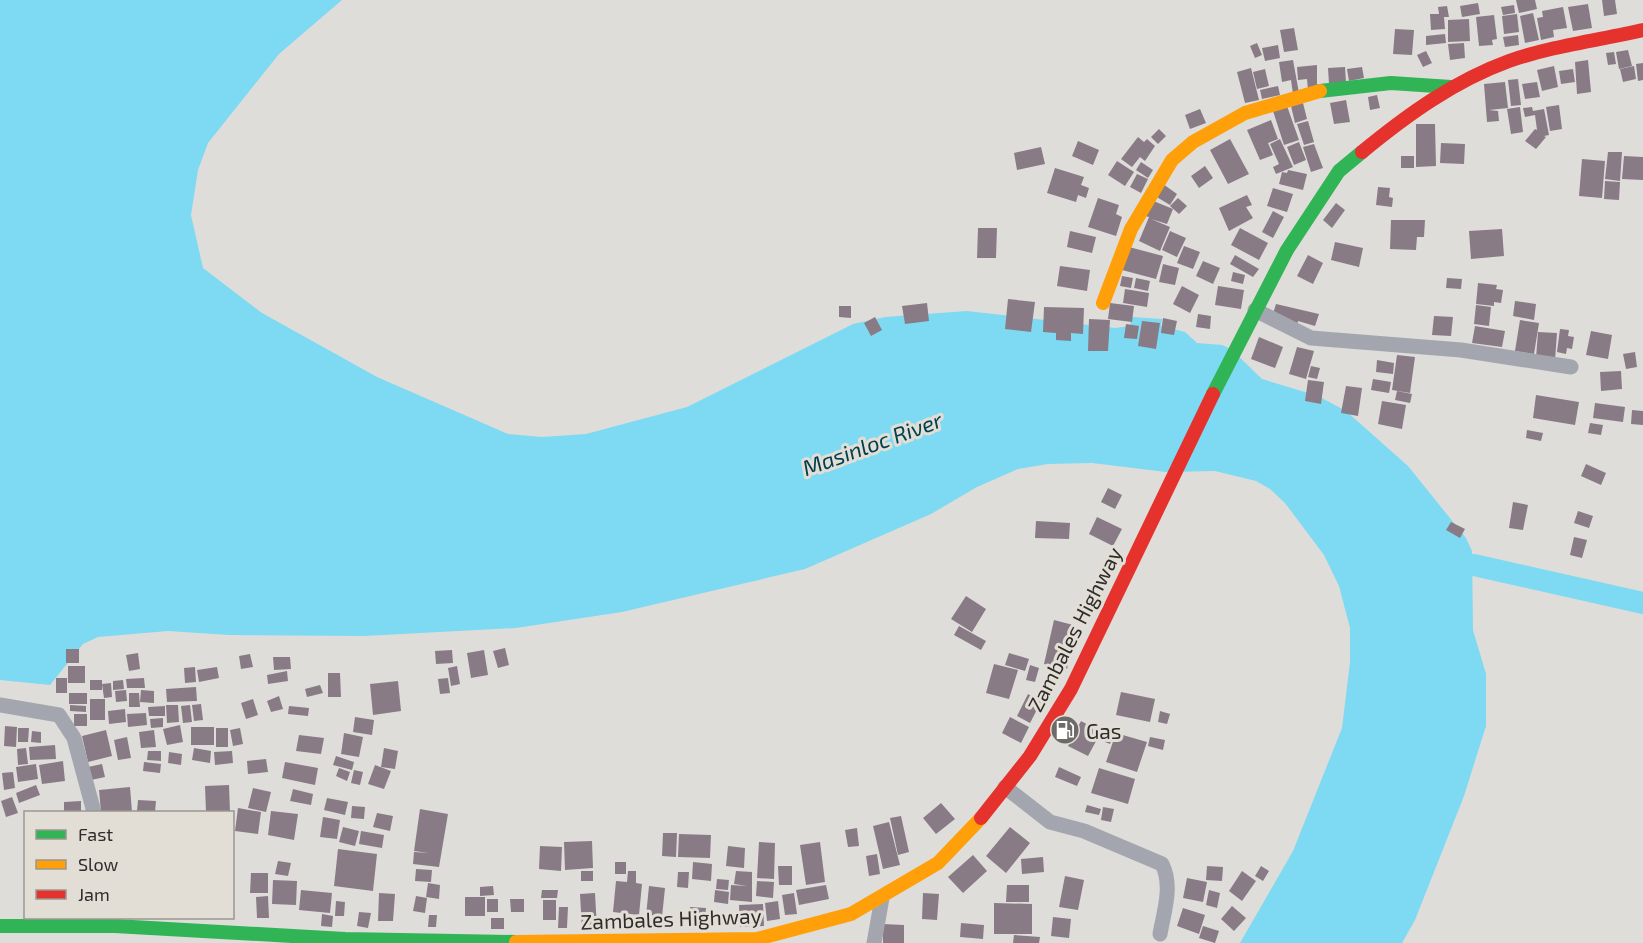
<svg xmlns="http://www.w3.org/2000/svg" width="1643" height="943" font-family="'Exo 2',sans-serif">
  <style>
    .water { fill: #7ddaf2 }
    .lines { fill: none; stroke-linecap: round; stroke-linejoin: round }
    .river { stroke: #7ddaf2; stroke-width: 22 }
    .building { fill: #887b86 }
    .street { stroke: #a3a6ae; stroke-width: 15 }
    .fast { stroke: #30b455; stroke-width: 14 }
    .slow { stroke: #ff9f0a; stroke-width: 14 }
    .jam { stroke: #e5322d; stroke-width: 14 }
    .labels { text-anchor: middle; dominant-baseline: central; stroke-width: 6; stroke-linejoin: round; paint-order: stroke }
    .street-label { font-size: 21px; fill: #2e2d2a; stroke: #e2ded6 }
    .poi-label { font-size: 21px; fill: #2e2d2a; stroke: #e2ded6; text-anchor: start }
    .water-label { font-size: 22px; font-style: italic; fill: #01414f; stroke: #e2ded6 }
  </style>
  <rect width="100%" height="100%" fill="#dfddd9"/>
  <!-- water -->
  <path class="water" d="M0,0H342L279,54L208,143L198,170L191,215L203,268L262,313L377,377L508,434L542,437L586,434L687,407L853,324L885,317L967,311L1115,328L1130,326L1132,317L1162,319L1161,326L1185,332L1197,343L1222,345L1231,349L1262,379L1318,396L1346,411L1408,466L1466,538L1472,551L1473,630L1486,674V726L1464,796L1415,920L1402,943H1240L1293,851L1342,728L1350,662V628L1339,586L1324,555L1285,503L1270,489L1256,481L1215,471L1166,472L1092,463L1048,464L1018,469L977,487L931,514L805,569L622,612L516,628L364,636L229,635L168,631L98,637L83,644L50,685L0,680Z"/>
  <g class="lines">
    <!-- river -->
    <path class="river" d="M1445,566L1474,565L1643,603"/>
  </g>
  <!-- building -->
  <path class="building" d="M1516,0H1535L1537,9L1519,13Z
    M1602,0H1615L1617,14L1604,16Z
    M1478,3L1480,14L1462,17L1460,6Z
    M1588,4L1592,28L1573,31L1568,7Z
    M1514,5L1515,13L1503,15L1501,7Z
    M1447,6L1449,17H1444L1445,29L1431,30L1430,14H1439L1438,7Z
    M1563,7L1567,28L1553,30L1554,37L1541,40L1537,18L1543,17L1542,11Z
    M1533,13L1539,40L1525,43L1520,16Z
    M1517,14L1519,32L1504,34L1502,16Z
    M1494,15L1497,39L1492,40L1493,45L1479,46L1476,17Z
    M1469,19L1470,41L1448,42V20Z
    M1294,28L1298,50L1284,52L1280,30Z
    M1395,29L1414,30L1412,55L1393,54Z
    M1445,34L1446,43L1426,45V36Z
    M1518,35L1519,45L1505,47L1503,37Z
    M1257,43L1262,55L1255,58L1250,46Z
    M1464,43L1465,58L1450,60L1448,44Z
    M1278,45L1280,58L1265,61L1262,48Z
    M1628,50L1632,66L1619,69L1616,52Z
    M1426,51L1432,63L1423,67L1417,55Z
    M1614,52L1616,64L1608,65L1606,53Z
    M1293,60L1299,93L1293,94L1291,80L1282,82L1279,62Z
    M1588,60L1591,92L1577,94L1575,62Z
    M1643,63V80L1638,81L1636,64Z
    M1317,65V89L1308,90L1307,79L1298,80L1297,67Z
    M1554,66L1558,87L1542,91L1537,70Z
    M1634,66L1636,79L1623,82L1620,69Z
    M1345,67L1346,83L1329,84L1328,68Z
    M1362,67L1364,78L1349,81L1347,69Z
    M1251,68L1259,100L1245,103L1237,72Z
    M1265,69L1269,86L1257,89L1253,72Z
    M1573,69L1575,82L1561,84L1559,71Z
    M1518,79L1521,105L1511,106L1508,80Z
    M1505,82L1508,108L1489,110L1498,111L1499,121L1487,122L1484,84Z
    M1537,82L1540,97L1525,99L1522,84Z
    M1278,86L1280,95L1262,99L1260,90Z
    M1377,95L1380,108L1370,110L1368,97Z
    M1346,100L1350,122L1334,124L1330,103Z
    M1303,103L1307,119L1295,123L1291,106Z
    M1559,105L1562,129L1550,131L1546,107Z
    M1287,106L1299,140L1284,145L1273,111Z
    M1520,107L1523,132L1511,134L1507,109Z
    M1532,107L1533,111L1544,109L1549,135L1544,136L1546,137L1536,149L1525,141L1535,129L1537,130L1535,115L1525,117L1523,108Z
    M1200,109L1206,123L1190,129L1185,115Z
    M1271,120L1278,139L1268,143L1273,155L1260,160L1247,130Z
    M1308,121L1314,142L1304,145L1297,124Z
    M1416,124H1435L1436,166L1416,167Z
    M1159,129L1166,136L1158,144L1151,137Z
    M1138,137L1144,142L1147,139L1155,146L1145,161L1140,157L1132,167L1121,159Z
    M1230,139L1249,174L1228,184L1210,150Z
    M1280,139L1293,167L1276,174L1273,167L1279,164L1270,144Z
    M1078,141L1099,150L1093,165L1072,156Z
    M1299,142L1306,160L1294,165L1287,147Z
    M1441,143L1465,144L1464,164L1440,163Z
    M1314,144L1323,168L1311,172L1303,147Z
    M1041,147L1045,164L1017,170L1014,153Z
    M1608,152H1622L1620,181L1605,179Z
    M1401,156H1414V168H1401Z
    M1624,156L1643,157V180L1622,179Z
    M1582,159L1605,161L1602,198L1579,196Z
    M1117,161L1134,172L1125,186L1108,175Z
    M1141,162L1153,170L1148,178L1136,170Z
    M1205,166L1213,178L1199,188L1191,176Z
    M1055,168L1084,177L1081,185L1089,188L1086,198L1078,195L1076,202L1047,193Z
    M1288,170L1307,174L1303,190L1279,184L1282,172L1287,173Z
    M1137,174L1148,179L1141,193L1130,187Z
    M1605,181L1620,182L1619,200L1604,199Z
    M1163,184L1177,194L1170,205L1155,196Z
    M1378,187L1390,188L1389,197L1393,198L1392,207L1376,205Z
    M1273,188L1293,194L1287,212L1267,206Z
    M1247,195L1252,205L1246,207L1253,218L1229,231L1219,208Z
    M1098,198L1119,205L1116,214L1122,217L1116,236L1088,227Z
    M1178,198L1187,206L1179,214L1170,206Z
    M1151,200L1173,209L1167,224L1151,219L1170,227L1160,251L1139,241L1149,217L1145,216Z
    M1336,203L1345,210L1332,228L1323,220Z
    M1273,211L1284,217L1273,238L1262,232Z
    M1391,220H1425L1424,237H1417L1416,250L1390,249Z
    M978,228H997L996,258H977Z
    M1240,228L1268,243L1259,260L1231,245Z
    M1502,229L1504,256L1471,259L1469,231Z
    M1070,231L1096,237L1092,253L1067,247Z
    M1170,231L1186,238L1177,257L1162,250Z
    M1335,242L1363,248L1359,267L1331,260Z
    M1184,246L1200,252L1193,269L1177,263Z
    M1129,247L1163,256L1156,279L1122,270Z
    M1235,255L1259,269L1253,277L1230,264Z
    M1308,255L1323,263L1313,284L1297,276Z
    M1203,261L1220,268L1213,284L1196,276Z
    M1163,264L1179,268L1175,285L1159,282Z
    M1060,266L1090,270L1087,291L1057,286Z
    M1233,272L1245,275L1243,284L1231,281Z
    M1122,276L1133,278L1131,288L1120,286Z
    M1136,278L1150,281L1148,291L1134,288Z
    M1447,278L1462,279L1461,289L1446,288Z
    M1478,283L1497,285L1496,289L1503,290L1501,303L1494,302V306L1476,304Z
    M1182,286L1199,295L1190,313L1173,304Z
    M1218,286L1244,290L1241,309L1215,305Z
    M1125,289L1149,293L1147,307L1123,303Z
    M1008,299L1035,302L1031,332L1005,329Z
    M1515,301L1536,304L1534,320L1513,316Z
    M927,303L929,321L905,324L902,306Z
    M1110,303L1134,306L1132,322L1108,319Z
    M1276,304L1319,314L1315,326L1298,321L1297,325L1272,317Z
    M1476,305L1491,307L1489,326L1474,324Z
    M839,306H851V318L839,317Z
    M1044,307L1084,308L1083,334L1071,333V341L1056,340V333L1043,332Z
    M1198,314L1211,316L1210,329L1196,327Z
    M1434,316L1453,317L1451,336L1432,335Z
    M875,317L882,330L871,336L864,323Z
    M1163,318L1177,321L1174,335L1161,333Z
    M1089,319L1110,320L1108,351H1088Z
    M1520,320L1539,323L1534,354L1515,351Z
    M1142,321L1160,323L1156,349L1138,346Z
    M1126,324L1139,326L1137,339L1124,338Z
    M1475,326L1505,331L1502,347L1472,343Z
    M1560,329L1569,330L1568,336L1574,337L1572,349L1567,348L1566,354L1557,352Z
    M1591,331L1612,335L1608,359L1586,355Z
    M1538,332L1557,333L1555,360L1536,358Z
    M1259,337L1283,347L1275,368L1251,359Z
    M1297,347L1314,351L1306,379L1289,374Z
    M1635,352L1637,367L1626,369L1623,354Z
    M1397,355L1415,357L1410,393L1392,390Z
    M1377,360L1394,363L1393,374L1376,372Z
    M1311,366L1320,368L1317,379L1308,377Z
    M1621,371L1622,389L1601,391L1600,372Z
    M1373,379L1391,382L1389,393L1371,390Z
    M1308,380L1324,382L1321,404L1305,401Z
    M1346,386L1362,388L1358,416L1341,413Z
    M1397,391L1412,394L1410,403L1395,400Z
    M1536,395L1579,402L1575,425L1533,418Z
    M1382,401L1406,405L1402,429L1378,424Z
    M1595,403L1625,407L1623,422L1593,418Z
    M1632,410L1643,411V425L1631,424Z
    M1590,423L1603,425L1601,435L1588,433Z
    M1527,430L1543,433L1541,441L1526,438Z
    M1586,464L1606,473L1601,485L1581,476Z
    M1108,488L1122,495L1115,509L1101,502Z
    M1513,502L1528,505L1523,530L1509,528Z
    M1578,511L1593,516L1589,528L1574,523Z
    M1097,517L1122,529L1113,546L1089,534Z
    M1036,521L1070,523L1069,539L1035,538Z
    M1451,522L1465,529L1460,538L1446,530Z
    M1574,537L1587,540L1582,558L1570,555Z
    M966,596L986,609L972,632L951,619Z
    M1054,620L1077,626L1067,669L1044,664Z
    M959,626L986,641L981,650L954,635Z
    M505,648L509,665L498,668L493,651Z
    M66,649H79V663H66Z
    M452,650L453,663L436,664L435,651Z
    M484,650L488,675L471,678L467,653Z
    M138,653L140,669L129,671L126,655Z
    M1009,653L1029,659L1025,671L1005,665Z
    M250,654L253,667L241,669L239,656Z
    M273,657H290L291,669L274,670Z
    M994,664L1018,670L1009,699L986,693Z
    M1030,665L1039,668L1035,682L1026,680Z
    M68,666H85V683H68Z
    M457,666L460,684L451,686L448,668Z
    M195,667L196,682L185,683L184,668Z
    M217,667L219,678L199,682L197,670Z
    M287,671L288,681L268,684L267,675Z
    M328,673H340L341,697H328Z
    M56,678H67V693H56Z
    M144,678L145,688H127L126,679Z
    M448,678L450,693L440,694L438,679Z
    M90,680H102V690H90Z
    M123,680L124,689L113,690V681Z
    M398,681L401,711L373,715L370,684Z
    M111,683L112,697L104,698L102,684Z
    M320,685L323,693L307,697L305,689Z
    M196,687L197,701L167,702L166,689Z
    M126,690L127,701L116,702L115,691Z
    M141,690L154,691V703L140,702Z
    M1121,692L1155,699L1150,722L1116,715Z
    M69,693H87V704H69Z
    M129,693H139L140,707H129Z
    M1028,694L1041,702L1030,723L1017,716Z
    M279,696L283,709L271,712L267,701Z
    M90,699H105V720H90Z
    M253,699L258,715L246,719L241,703Z
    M201,704L203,720L194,721L192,705Z
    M70,705L86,706V712L70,711Z
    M166,705H178L179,722L167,723Z
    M190,705L192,722L183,723L181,706Z
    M165,706V716H149L148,707Z
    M289,706L309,708L308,716L288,714Z
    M125,709L126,722L109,724L108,711Z
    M1160,711L1170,714L1167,724L1158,722Z
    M146,713L147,725L128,727L127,714Z
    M74,714H87V726H74Z
    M355,717L374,720L372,735L353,732Z
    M1010,717L1029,727L1021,743L1002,733Z
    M163,718V727L151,728L150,719Z
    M1081,721L1101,732L1088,756L1068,746Z
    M180,725L183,742L167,745L163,729Z
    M5,726L17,727L16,747L4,746Z
    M1105,726L1115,730L1110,744L1100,740Z
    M191,727H214V745H191Z
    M18,728H29L28,742H18Z
    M216,728H228V747H216Z
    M240,728L243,744L233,746L230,730Z
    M106,730L112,756L88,762L82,736Z
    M154,730L156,747L141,748L139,732Z
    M32,731L41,732V743L31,742Z
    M344,733L363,737L359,757L341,754Z
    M1116,733L1147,742L1137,772L1106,762Z
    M299,735L324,738L321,754L296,751Z
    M127,737L131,758L118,760L114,740Z
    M1150,737L1165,740L1163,750L1148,746Z
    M55,745L56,759L30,760L29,747Z
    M26,748L28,764L18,765L17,749Z
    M194,748L211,751L210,763L192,760Z
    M384,748L398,751L395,769L381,767Z
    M148,751H161V761L147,760Z
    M232,751L233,763L215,765L214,752Z
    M169,752L182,754L181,765L168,763Z
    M336,756L354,762L352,770L333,765Z
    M266,759L268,772L248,774L247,761Z
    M63,761L65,781L42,784L39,765Z
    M144,762L161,764L160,773L143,771Z
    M285,762L318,768L315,785L282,778Z
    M36,764L38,779L18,782L16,767Z
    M102,764L105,777L91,780L88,767Z
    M375,765L391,771L384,789L368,784Z
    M1059,767L1081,777L1077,786L1055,777Z
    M339,768L350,772L347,781L336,776Z
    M1099,768L1135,779L1128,804L1091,793Z
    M354,770L363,772L360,785L351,783Z
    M13,772L15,788L4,790L2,773Z
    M36,785L40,795L19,803L16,793Z
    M229,785L230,812H206L205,786Z
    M130,787L132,812H101L99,790Z
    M253,788L271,792L266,812L248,808Z
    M293,789L313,794L311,805L290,801Z
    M12,797L18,813L6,817L1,801Z
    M327,798L348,802L345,815L324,810Z
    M138,800L156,801L155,812L137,811Z
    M81,801V812H64V802Z
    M941,803L955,819L936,834L923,818Z
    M1087,805L1101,809L1099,815L1085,812Z
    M352,806L365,807L364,819L351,818Z
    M1103,807L1114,809L1111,822L1101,820Z
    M238,808L261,812L258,834L235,831Z
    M420,809L448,814L439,867L413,864L414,852L429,853L414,851Z
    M271,811L298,814L294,840L268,835Z
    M377,813L393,816L390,831L373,827Z
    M901,816L909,852L898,855L890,818Z
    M323,817L340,820L337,839L320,837Z
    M889,822L900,865L883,869L873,826Z
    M343,827L359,831L355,846L339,842Z
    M1010,827L1030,843L1006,873L986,856Z
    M857,828L859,846L848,847L845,830Z
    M361,831L384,835L382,848L359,844Z
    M663,833H677L676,857L662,856Z
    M679,834L711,835L710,858L678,857Z
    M592,841L593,868L565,870L564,842Z
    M759,842L775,843L774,879L757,878Z
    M820,842L825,882L806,885L800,845Z
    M540,846L562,847L561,871L539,869Z
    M728,846L745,848L744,868L726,866Z
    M338,849L377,854L373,891L334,886Z
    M877,854L880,874L869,876L866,856Z
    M973,855L987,871L963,893L948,877Z
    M1043,857L1044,872L1022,874L1021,859Z
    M278,861L291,863L288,876L275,874Z
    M615,862H626V874H615Z
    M693,862L712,864L711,881L692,879Z
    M778,866H792V885H779Z
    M1207,866L1223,867L1222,881L1206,880Z
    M1261,866L1269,871L1263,881L1255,876Z
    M416,869L432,870L431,882L415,881Z
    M581,871H593V881H581Z
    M628,871H636V883L642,884L639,915L613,912L616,881L627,882Z
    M736,871L752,872V902L730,900L731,885L747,886L734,884Z
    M1242,871L1256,881L1242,901L1229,891Z
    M678,872H689L688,888L677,887Z
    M251,873H268V893H250Z
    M1065,876L1084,880L1078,910L1059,907Z
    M1187,878L1207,882L1203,902L1183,898Z
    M717,879L729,880L728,890L716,889Z
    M273,880L297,881L296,905L272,904Z
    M757,881L774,882L773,898L756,896Z
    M428,883L440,885L439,899L426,897Z
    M826,885L829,899L799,905L796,890Z
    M1007,885H1029V902H1006Z
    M493,886L494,895L480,896V887Z
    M649,886L665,888L662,917L646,916Z
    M301,890L332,893L330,913L299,910Z
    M542,890H558L557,898H541Z
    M715,890L729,892L728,904L714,902Z
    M1209,890L1220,893L1217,908L1206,905Z
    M379,893L395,894L393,921H378Z
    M595,893L597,929L582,930L580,894Z
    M794,893L797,914L785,915L782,895Z
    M923,893L939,894L937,920L922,919Z
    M268,896L269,918H257L256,897Z
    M416,896L427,898L425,913L413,911Z
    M465,897H485V916H465Z
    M487,899H498V912H487Z
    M510,899H524V912H511Z
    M543,900H556V920H543Z
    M336,901L345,902L344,916H335Z
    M778,901L780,919L767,921L765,903Z
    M994,903L1032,904V934H994Z
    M763,904L764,926L740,927L739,905Z
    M1232,906L1246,918L1234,931L1221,919Z
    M559,907H568L567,928H558Z
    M690,907L706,908L704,928L689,927Z
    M1183,908L1205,915L1199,934L1177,926Z
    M359,912L371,913L368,928L357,926Z
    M322,914L333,916L332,927L321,926Z
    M429,915H437L436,927H428Z
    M1053,917L1071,919L1069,938L1051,936Z
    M491,918H504V929H491Z
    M961,923L984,925L983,939L960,937Z
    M883,924L904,925V943H883Z
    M1203,926L1219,931L1215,943L1199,938Z
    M1014,935L1040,937L1039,943H1013Z"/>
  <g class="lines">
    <!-- street -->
    <path class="street" d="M1255,310L1311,338L1461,350L1571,367
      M0,705L59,715L74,738L94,812
      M1005,787L1050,822L1084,831L1162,864C1173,886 1164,911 1160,934
      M874,943L882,898"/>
    <!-- fast -->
    <path class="fast" d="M1320,91L1391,83L1451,87
      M1213,394L1287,250L1339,171L1362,152
      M0,926H115L345,939L516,942"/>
    <!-- slow -->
    <path class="slow" d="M1103,303L1131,229L1172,160L1193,142L1245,113L1320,91
      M516,942L757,939L851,914L938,863L981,818"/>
    <!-- jam -->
    <path class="jam" d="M1362,152C1407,115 1454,81 1509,61C1552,46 1599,40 1643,30
      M981,818L1030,756L1071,689L1213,394"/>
  </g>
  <!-- icons -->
  <defs>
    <g id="fuel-disc" transform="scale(1.5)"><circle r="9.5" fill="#6c6b67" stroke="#e2ded6"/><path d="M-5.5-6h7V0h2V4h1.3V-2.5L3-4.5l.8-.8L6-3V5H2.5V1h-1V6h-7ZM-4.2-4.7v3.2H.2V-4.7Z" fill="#fff"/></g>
  </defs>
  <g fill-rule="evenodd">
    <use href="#fuel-disc" x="1065" y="730"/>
  </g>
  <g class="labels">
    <!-- street labels -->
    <g class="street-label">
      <text transform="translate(1074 629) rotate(-63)">Zambales Highway</text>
      <text transform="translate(671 918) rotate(-2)">Zambales Highway</text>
    </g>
    <!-- poi labels -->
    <g class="poi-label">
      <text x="1086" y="730">Gas</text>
    </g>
    <!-- water labels -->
    <g class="water-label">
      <text transform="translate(872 443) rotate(-20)">Masinloc River</text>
    </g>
  </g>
  <!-- legend -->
  <rect x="24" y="811" width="210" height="108" fill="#e2ded6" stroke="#9a9791" stroke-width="1.5"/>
  <rect x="36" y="830" width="30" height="9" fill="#30b455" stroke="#9a9791" stroke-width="1.5"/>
  <text x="78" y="841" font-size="18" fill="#2e2d2a">Fast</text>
  <rect x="36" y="860" width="30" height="9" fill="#ff9f0a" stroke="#9a9791" stroke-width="1.5"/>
  <text x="78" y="871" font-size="18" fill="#2e2d2a">Slow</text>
  <rect x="36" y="890" width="30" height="9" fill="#e5322d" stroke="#9a9791" stroke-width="1.5"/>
  <text x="78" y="901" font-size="18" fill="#2e2d2a">Jam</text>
</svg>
